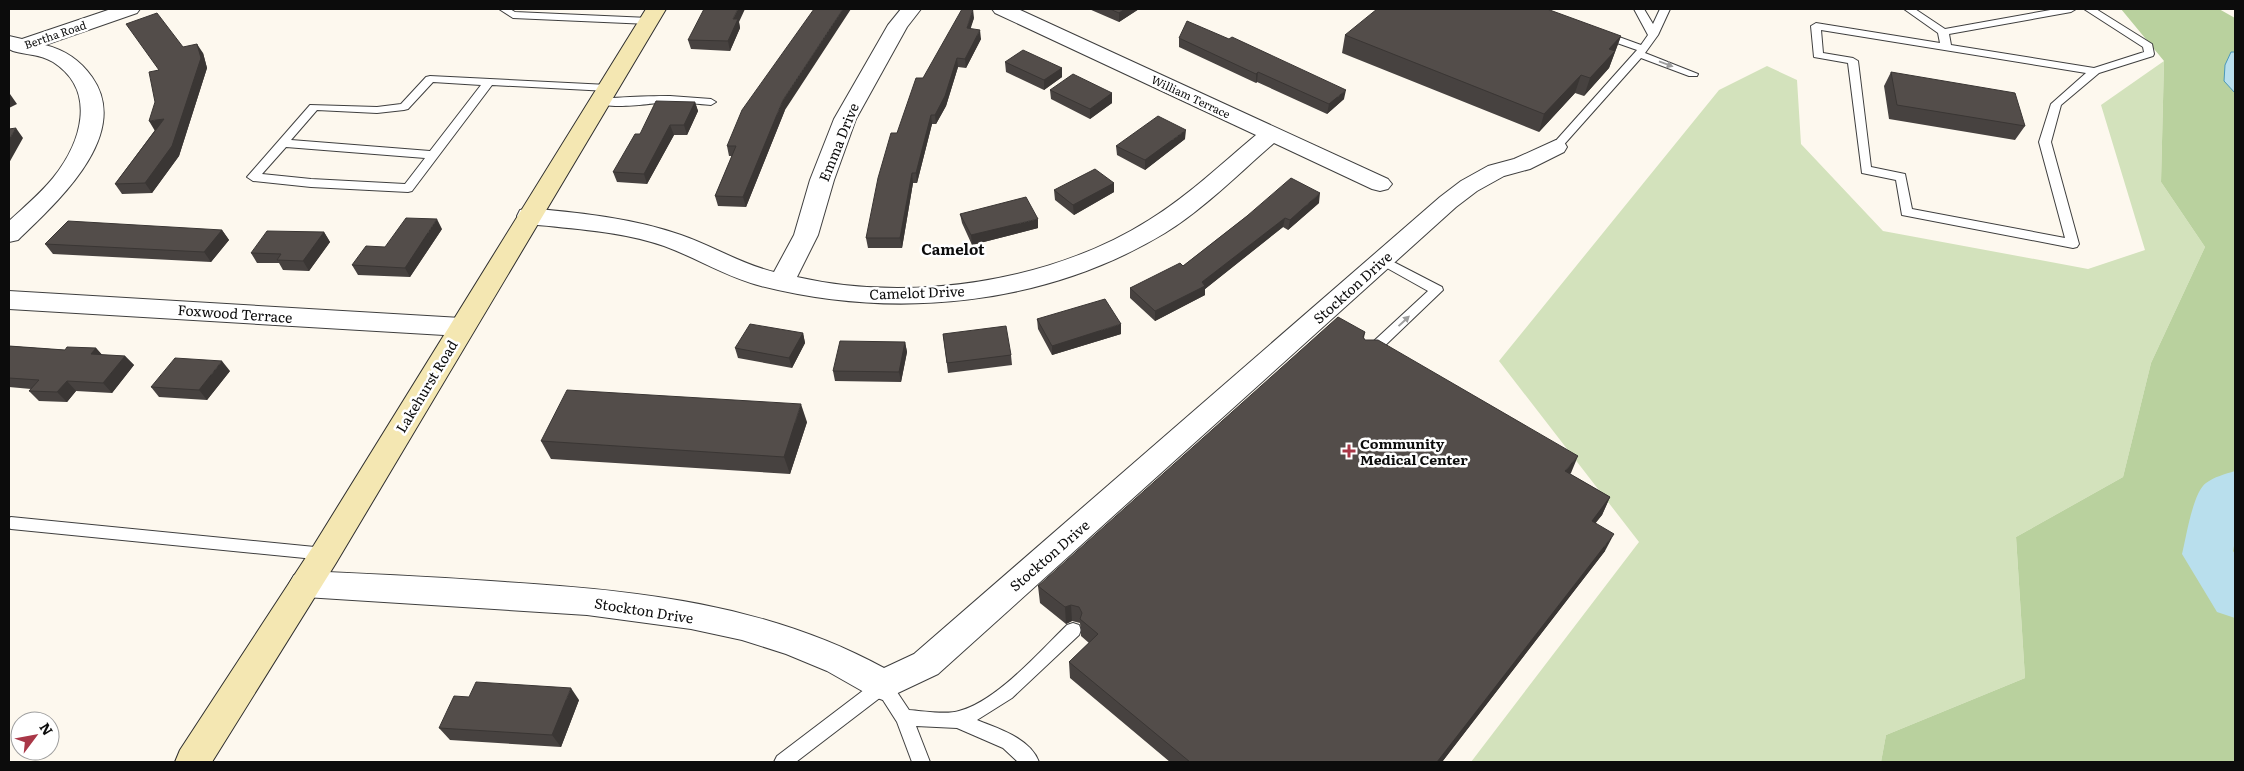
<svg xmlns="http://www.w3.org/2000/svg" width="2244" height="771" font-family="Literata,serif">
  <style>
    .green { fill: #d3e2bc }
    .forest { fill: #b9d19e }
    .water { fill: #b9dfed; stroke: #4a98ba }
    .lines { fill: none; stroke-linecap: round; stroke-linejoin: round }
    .river { fill: #b9dfed; fill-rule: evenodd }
    .lane-casing { stroke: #3f3f3f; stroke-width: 2 }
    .street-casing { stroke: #3f3f3f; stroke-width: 2 }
    .secondary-casing { stroke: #2e2e2e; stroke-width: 2 }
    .lane { fill: #fff; fill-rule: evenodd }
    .street { fill: #fff; fill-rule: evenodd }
    .secondary { fill: #f4e7b2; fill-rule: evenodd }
    .wall { fill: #474240 }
    .shaded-wall { fill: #3a3634 }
    .building { fill: #534d4a; stroke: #3a3634 }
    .oneway { fill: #9e9e9e }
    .poi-dot { fill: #a93747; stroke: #fff; stroke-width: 2 }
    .labels { text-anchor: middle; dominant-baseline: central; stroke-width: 5; stroke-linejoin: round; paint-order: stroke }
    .far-street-label { font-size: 11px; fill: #0c0c0c; stroke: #fff }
    .street-label { font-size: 14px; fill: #0c0c0c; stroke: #fff }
    .poi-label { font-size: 14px; font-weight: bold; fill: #0c0c0c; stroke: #fff; text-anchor: start }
    .neighbourhood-label { font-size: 15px; font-weight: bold; fill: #0c0c0c; stroke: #fff }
  </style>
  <rect width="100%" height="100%" fill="#fdf8ee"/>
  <!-- green -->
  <path class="green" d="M2164,61L2161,182L2205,247L2151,363L2123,477L2016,537L2025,678L1886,735L1881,762H1471L1639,542L1499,361L1719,90L1767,66L1797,80L1801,144L1883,231L2088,269L2145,250L2101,105Z"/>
  <!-- forest -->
  <path class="forest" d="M2121,9H2219L2235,18V762H1881L1886,735L2025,678L2016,537L2123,477L2151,363L2205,247L2161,182L2164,61Z"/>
  <!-- water -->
  <path class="water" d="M2231,52H2235V93L2224,81L2225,65Z"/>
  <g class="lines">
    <!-- river -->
    <path class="river" d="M2235,471V541L2233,551L2235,554V618L2217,612L2182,554C2186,538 2193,492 2206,483C2214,477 2225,474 2235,471Z"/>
    <!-- lane casing -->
    <g class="lane-casing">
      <path id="lane" d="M499,9H510L515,12L649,18L654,21L649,24L513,18Z
        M1634,9H1644L1653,24L1660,9H1670L1658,35L1645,53L1698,74L1697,76H1689L1641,58L1560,149H1552L1550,147L1552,145L1637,50L1600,37V33H1608L1641,45L1648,35Z
        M1904,9H1915L1945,29L2056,9H2076L2071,12L1949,34L1951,45L2094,68L2144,52L2143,47L2084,9H2096L2152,44L2154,54L2153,56L2099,73L2061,105L2051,142L2079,244L2077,247L2073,248L1902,215L1896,180L1862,173L1848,63L1814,57L1811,26L1816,23L1940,43L1938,33ZM1821,30L2086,73L2051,104L2039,142L2065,238L1912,209L1905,174L1871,167L1858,61L1853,58L1823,53Z
        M430,76L608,85L613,88L608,91L492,85L412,191L408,192L311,187L253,181L247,177L310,105L377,107L401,104L426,77ZM433,82L481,85L430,151L291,140L317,110L377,113L404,110L408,109ZM286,147L425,158L405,184L311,179L262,174Z
        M670,96L711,99L716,102L711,105C697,104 682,102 668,102C653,103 606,111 596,101C599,97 659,96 670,96Z
        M1382,256L1442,287L1443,290L1373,357H1363L1361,354L1363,351L1428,291L1378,263L1376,260Z
        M11,517L325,548L330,549L333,554L330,559L325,560L11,529L9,528V518Z
        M1073,623L1079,625L1081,630L1079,635L1012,698L977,720C999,729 1030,738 1039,762H1018L1003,748L957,728L916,726L930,762H912L897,722L881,697L796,762H774L777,756L877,680L883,677L889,680L909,710C922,711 947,715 959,711C997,701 1039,652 1067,625Z"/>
    </g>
    <!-- street casing -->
    <g class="street-casing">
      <path id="street" d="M111,9H140L137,13L45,45C65,50 80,60 92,77C133,135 56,203 18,240L9,242V221C24,207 40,194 53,178C81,143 98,91 53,62C40,54 26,55 13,51L9,49V36L22,39Z
        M901,9H921L907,27L856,119L834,180L818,235L797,277C910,303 1051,282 1149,220C1188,196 1221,164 1256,135L995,13L992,9H1018L1388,179L1392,184L1388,189L1380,191L1372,189L1274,143C1238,174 1205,208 1165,233C1044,306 895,320 761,286C726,277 697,258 664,246C621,231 574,229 529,224L520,222L517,216L520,210L529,208C580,213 632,218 681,235C713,246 741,264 774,272L794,235L810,180L834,119L888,25Z
        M1556,140L1564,142L1567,147L1564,152L1530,169L1504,176L1477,191L1456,207L938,674L883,700L871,696L827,671L786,654L742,640L691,629L587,615L305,597L294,593L289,584L294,575L305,571C372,574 438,577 505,582C636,590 767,604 884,668L914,654L1440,197L1461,181L1488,166L1514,159Z
        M9,291L461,318L470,320L474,327L470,334L461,336L9,309Z"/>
    </g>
    <!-- secondary casing -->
    <g class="secondary-casing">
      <path id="secondary" d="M646,9H666L336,563L212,762H175L180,750L314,545Z"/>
    </g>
    <!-- lane -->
    <use href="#lane" class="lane"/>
    <!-- street -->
    <use href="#street" class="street"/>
    <!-- secondary -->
    <use href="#secondary" class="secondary"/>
  </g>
  <!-- wall -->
  <path class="wall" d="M1089,9H1139L1119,22Z
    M974,18L970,28L981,39L966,68L958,67L946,106L936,124H932L917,183H913L902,248H868L866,238L897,133L923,78Z
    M739,22L740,28L730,51L691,49L688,40Z
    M1345,35L1621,36L1609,68L1584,96L1575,93L1539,132L1342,53Z
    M1179,38L1344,99L1327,114L1257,82L1256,83L1179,47Z
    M183,47L203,53L207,68L179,156L152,193L122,194L115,184L155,130V102L159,70Z
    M1005,62L1062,68V77L1044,90L1006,72Z
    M1891,72L2025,126L2015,140L1889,119L1884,86Z
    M1050,90L1112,93V103L1090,119L1051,99Z
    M695,102L698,111L687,135H674L647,184L617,182L613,172L640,134Z
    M785,110L746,207L718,206L715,196L732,156H729L727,146Z
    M1185,139L1145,170L1117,155L1116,146Z
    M1114,183V192L1074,215L1055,200L1054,190Z
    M1319,203L1288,230L1283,227L1205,289V295L1155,321L1130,298V288L1183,266L1247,216Z
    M960,214L1038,228L972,245L962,223Z
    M442,229L410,277L358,275L352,265L385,247Z
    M222,230L229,240L211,262L53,254L45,244Z
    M324,232L330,242L309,271L283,270L279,263H257L251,253Z
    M1037,319L1121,334L1052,355L1038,329Z
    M1365,332L1364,338L1365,340L1570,474L1610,497L1602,515L1595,523L1605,551L1442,762H1170L1070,678L1069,662L1089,643L1081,636L1080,623L1072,621L1066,624L1040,603L1038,586Z
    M803,333L805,343L792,368L738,358L735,348Z
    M943,334L1011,355L1012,365L948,373Z
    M905,342L907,352L901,382L835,381L833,371Z
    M9,346L65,350L96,348L102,355L125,356L134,365L112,393L76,391L67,402L39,401L29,391L31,389L9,387Z
    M230,371L207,400L159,397L151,387Z
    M807,422L790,474L551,459L541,441Z
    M469,697L579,700L561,747L450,740L439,728Z"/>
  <!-- shaded-wall -->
  <path class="shaded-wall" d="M738,9H745L739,22L740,28L730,51L728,41L733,19Z
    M843,9H851L785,110L746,207L743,197L783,100Z
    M973,9L974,18L968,37L967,28Z
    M1125,9H1139L1119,22V13Z
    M980,30L981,39L966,68L965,59Z
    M1621,36L1609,68L1584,96L1590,78L1609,49Z
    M197,44L203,53L207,68L179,156L152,193L145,183Z
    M957,58L958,67L946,106L936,124L935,115Z
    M1062,68V77L1044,90V80Z
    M1258,72L1257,82L1256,83V74Z
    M1581,75L1575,93L1539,132L1544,114Z
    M1346,90L1344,99L1327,114L1329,104Z
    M1112,93V103L1090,119V109Z
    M10,94L17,104L9,108V95Z
    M695,102L698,111L687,135L684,125Z
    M931,115L932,124L917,183L916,173Z
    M164,119L155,131L149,121Z
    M670,125L674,135L647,184L644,174Z
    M16,128L23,138L9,163V140Z
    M1186,130L1185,139L1145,170V160Z
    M912,173L913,183L902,248L900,238Z
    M1114,183V192L1074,215L1073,205Z
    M1320,193L1319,203L1288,230L1290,220Z
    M1285,218L1283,227L1205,289V295L1155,321V311L1202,282Z
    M437,219L442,229L410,277L405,268Z
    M1038,219V228L972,245L971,235Z
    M222,230L229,240L211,262L204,252Z
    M324,232L330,242L309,271L303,261Z
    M1121,324V334L1052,355V346Z
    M803,333L805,343L792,368L789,358Z
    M905,342L907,352L901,382L899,372Z
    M96,348L105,358L91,354Z
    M125,356L134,365L112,393L103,383Z
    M222,361L230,371L207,400L199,390Z
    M67,381L76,391L67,402L57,392Z
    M801,404L807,422L790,474L784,457Z
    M1578,456L1571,473L1558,488L1565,471Z
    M1610,497L1602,515L1584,538L1592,521Z
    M1614,534L1605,551L1442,762H1437Z
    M1071,605L1072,621L1066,624L1065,607Z
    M571,688L579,700L561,747L552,735Z"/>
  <!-- building -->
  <path class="building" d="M704,9H738L733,19H738L728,41L688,40Z
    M814,9H843L783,100L743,197L715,196L736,146H727L742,110Z
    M962,9H973L967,28L980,30L965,59L957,58L945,96L935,115H931L916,173H912L900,238H866L878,178L891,133H897L916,78H923Z
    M1110,9H1125L1119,13Z
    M1377,9H1547L1621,36L1609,49L1615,51L1590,78L1581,75L1544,114L1345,35Z
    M157,13L183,47L197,44L201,58L172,146L145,183L115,184L164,119L149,121L155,102L149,72L159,70L126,24Z
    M1187,21L1229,39L1232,37L1346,90L1329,104L1258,72L1256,74L1179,38Z
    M1023,50L1062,68L1044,80L1005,62Z
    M1891,72L2015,93L2025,126L1897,105Z
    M1073,74L1112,93L1090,109L1050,90Z
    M656,101L695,102L684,125H670L644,174L613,172L635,134H640Z
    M1158,116L1186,130L1145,160L1116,146Z
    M16,128L9,140V129Z
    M1095,169L1114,183L1073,205L1054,190Z
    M1291,178L1320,193L1290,220L1285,218L1202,282L1205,286L1155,311L1130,288L1180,263L1183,266L1247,216Z
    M1026,197L1038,219L971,235L960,214Z
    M406,218L437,219L405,268L352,265L366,246L385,247Z
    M68,221L222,230L204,252L45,244Z
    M267,231L324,232L303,261L277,260L281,254L251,253Z
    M1105,299L1121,324L1052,346L1037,319Z
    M1338,317L1365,332L1363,337L1365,340H1378L1578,456L1565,471L1610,497L1592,521L1614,534L1437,762H1190L1069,662L1098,634L1080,619L1082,613L1079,607L1071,605L1065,607L1038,586Z
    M750,324L803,333L789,358L735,348Z
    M1006,326L1011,355L947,363L943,334Z
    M840,341L905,342L899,372L833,371Z
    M9,346L65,350L67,347L96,348L91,354L125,356L103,383L67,381L57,392L29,391L39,380L9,378Z
    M175,358L222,361L199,390L151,387Z
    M567,390L801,404L784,457L541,441Z
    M476,682L571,688L552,735L439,728L454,696L469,697Z"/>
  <!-- one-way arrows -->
  <defs><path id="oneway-solid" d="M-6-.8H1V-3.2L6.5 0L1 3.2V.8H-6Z" transform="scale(1.25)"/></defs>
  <g class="oneway">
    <use href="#oneway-solid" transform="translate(1666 64) rotate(20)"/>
    <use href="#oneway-solid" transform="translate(1404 321) rotate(-43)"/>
  </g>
  <!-- markers -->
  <path class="poi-dot" d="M1346.5 443.5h5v5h5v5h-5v5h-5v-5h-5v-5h5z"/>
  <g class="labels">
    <!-- far-street labels -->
    <g class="far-street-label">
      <text transform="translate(55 34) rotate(-19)">Bertha Road</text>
      <text transform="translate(1191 96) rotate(25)">William Terrace</text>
    </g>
    <!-- street labels -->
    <g class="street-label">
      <text transform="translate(838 142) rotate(-68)">Emma Drive</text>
      <text transform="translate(1352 287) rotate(-42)">Stockton Drive</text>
      <text transform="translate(917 292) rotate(-2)">Camelot Drive</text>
      <text transform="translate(235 313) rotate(4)">Foxwood Terrace</text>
      <text transform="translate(426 386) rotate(-59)">Lakehurst Road</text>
      <text transform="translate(1049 555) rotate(-41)">Stockton Drive</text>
      <text transform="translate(644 610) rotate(9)">Stockton Drive</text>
    </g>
    <!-- poi labels -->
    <g class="poi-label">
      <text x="1360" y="443">Community<tspan x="1360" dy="16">Medical Center</tspan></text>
    </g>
    <!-- neighbourhood labels -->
    <g class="neighbourhood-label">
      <text x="953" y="248">Camelot</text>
    </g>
  </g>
  <!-- border -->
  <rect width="2244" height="771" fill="none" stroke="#0c0c0c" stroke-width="20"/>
  <!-- north arrow -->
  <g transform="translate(35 736) rotate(58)"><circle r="24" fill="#ffffff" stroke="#9e9e9e"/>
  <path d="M0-4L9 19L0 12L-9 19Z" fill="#a93747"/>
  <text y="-8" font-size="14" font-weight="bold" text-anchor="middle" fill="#0c0c0c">N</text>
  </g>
</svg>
